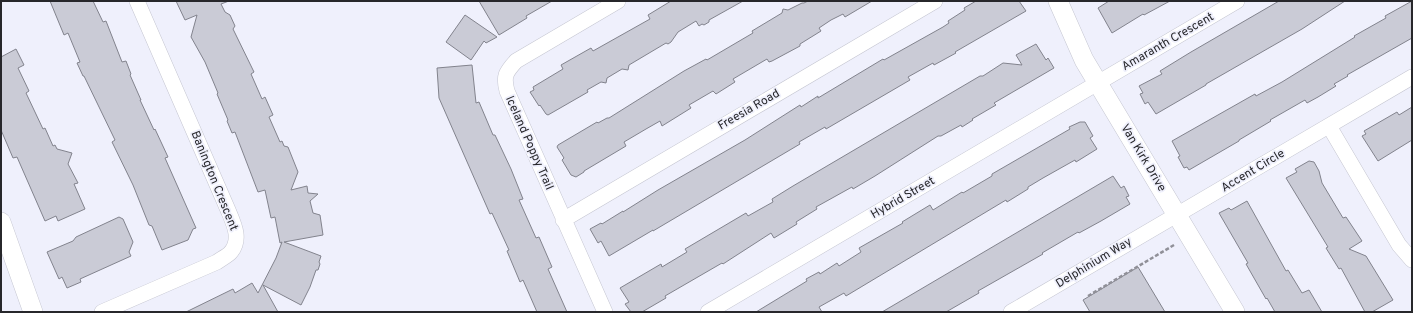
<svg xmlns="http://www.w3.org/2000/svg" width="1413" height="313" font-family="Overpass,sans-serif">
  <style>
    .building { fill: #cacbd6; stroke: #82838d }
    .lines { fill: none; stroke-linecap: round; stroke-linejoin: round }
    .minor-casing { stroke: #c5c6d1; stroke-width: 16 }
    .tertiary-casing { stroke: #c5c6d1; stroke-width: 20 }
    .path { stroke: #909098; stroke-width: 2.5; stroke-dasharray: 4 2; stroke-linecap: butt }
    .minor { stroke: #fff; stroke-width: 15 }
    .tertiary { stroke: #fff; stroke-width: 19 }
    .labels { text-anchor: middle; dominant-baseline: central; stroke-width: 3.5; stroke-linejoin: round; paint-order: stroke }
    .street-label { font-size: 12px; fill: #27272b; stroke: #eff0fc }
  </style>
  <rect width="100%" height="100%" fill="#eff0fc"/>
  <!-- building -->
  <path class="building" d="M50,1H93L103,22L106,21L122,62L126,61L131,74L130,75L141,100H140L154,130L155,129L168,157L165,158L196,228L193,229L188,240L162,250L152,226L149,225L133,185L112,142L115,140L84,76H83L77,63L80,62L68,33L64,35Z
    M176,1H229L221,4L225,12L230,15L235,26L233,29L254,72L251,74L262,99L265,97L273,115L269,117L280,142L282,141L284,146L288,147L298,172L291,190L307,186L308,193L318,194L310,201L313,213L320,215L323,235L284,242L321,256L319,262L320,264L318,270H316L310,287L301,305L263,285L278,312H186L233,289L235,293L252,283L258,293L276,258L282,242L280,243L275,217L271,218L265,190L258,192L235,132L232,133L227,121L228,120L217,94L218,93L205,62L191,37L197,15L185,20Z
    M479,1H552L526,16L527,18L499,35Z
    M671,1H743L709,20V22L704,25L702,24L699,26L696,21L678,32L671,42L668,44L666,43L629,65L628,70L622,69L607,78L606,83L601,82L587,90L588,92L548,115L546,114L540,105L539,106L530,92L534,90L533,87L563,69L561,65L591,48L593,51L650,19L648,15Z
    M808,1H872L845,17L843,14L831,20L819,28L821,31L800,44V46L772,61L769,62L767,59L733,79L735,82L716,94L713,91L689,105L691,108L662,126L660,121L646,129L624,142L626,146L584,171V172L576,177L571,175L562,160L564,158L557,147L558,145L597,122L598,123L607,118H609L684,71L706,59L707,60L753,33L752,31L782,13L783,9L788,10L802,3H804Z
    M976,1H1019L1026,11L955,52L956,53L934,65L933,63L908,77L910,80L826,129L825,127L799,142L800,144L653,231V230L609,256L601,241L598,243L590,229L601,223L602,224L623,211V212L658,190L745,140L800,105L801,107L818,96V98L883,59L884,60L943,27L949,23L948,21L965,10L964,8Z
    M1109,1H1170L1144,15L1143,14L1112,33L1098,8Z
    M1279,1H1345L1302,29L1206,84V85L1156,114L1148,102L1145,104L1140,94L1143,93L1139,86L1162,74L1160,71L1191,52Z
    M1412,1V38L1347,75L1348,76L1334,84L1336,86L1318,97L1307,103L1305,100L1270,120L1271,121L1239,140V141L1189,170L1187,167L1184,168L1178,157L1180,156L1172,141L1255,94L1256,96L1282,82L1355,37L1354,36L1386,18L1385,16Z
    M465,15L497,37L486,43L484,41L471,60L446,42Z
    M1036,44L1046,60L1048,58L1054,68L994,103L996,105L972,119L973,120L962,127L961,125L941,136H938L875,176L853,189L852,187L816,207L817,209L796,222L797,224L774,238L771,233L723,264L722,263L665,296L666,298L642,312H631L625,304L629,302L620,288L661,264L662,267L687,252L685,249L746,213L748,216L773,202L772,199L793,186L980,76H983L1003,63L1022,65L1016,55Z
    M16,49L24,65L18,68L29,91L26,93L43,129L45,128L53,146L55,145L57,149L72,153L68,164L78,183L74,184L85,209L58,221L56,216L45,221L17,157L13,158L1,130V57Z
    M472,65L476,103L479,102L493,135H495L511,169L523,199L519,200L536,238L539,237L552,267L548,269L567,312H537L523,280L520,282L507,251L509,250L492,213L490,214L439,98L437,68Z
    M1412,107V140L1378,161L1362,136L1366,134L1364,131L1397,112L1399,115Z
    M1080,122H1085L1093,136L1090,138L1097,149L1076,162L1075,160L1043,178L1028,187V189L1007,202L1006,200L846,296L844,293L819,307L822,312H756L807,281L806,279L819,272L820,274L837,263L839,266L861,252L859,248L903,223L902,222L930,205L933,210L962,192L963,193L992,176V174L1070,129L1069,127Z
    M1309,161L1314,162L1319,171L1322,183L1343,218L1346,217L1362,241L1349,249L1366,256L1393,300L1372,312H1365L1341,268L1339,269L1326,248L1328,247L1286,178L1297,172L1295,169Z
    M1113,176L1121,188L1124,186L1129,196L1126,197L1130,204L1101,221L1079,233L1078,232L1042,253L1043,254L978,291L979,293L946,312H882Z
    M1247,201L1286,271L1288,270L1302,293L1309,290L1322,312H1275L1267,298L1266,299L1246,264L1248,263L1219,213L1229,208L1231,210Z
    M119,217L123,219L133,242L129,252L131,256L80,279L81,282L67,288L62,277L59,279L47,252L73,241L76,237Z
    M1138,267L1165,312H1090L1083,300Z"/>
  <g class="lines">
    <!-- minor casing -->
    <g class="minor-casing">
      <path id="minor" d="M1329,126L1399,245L1412,260
        M563,220L935,1
        M102,312L217,262C221,259 227,256 230,253C242,240 234,224 228,210L137,1
        M605,312L507,91C503,76 506,72 516,61L618,1
        M708,312L1237,1
        M1011,312L1412,77"/>
    </g>
    <!-- tertiary casing -->
    <g class="tertiary-casing">
      <path id="tertiary" d="M1058,1L1084,60L1235,312
        M1,222L33,312"/>
    </g>
    <!-- path -->
    <path class="path" d="M1088,296L1174,245"/>
    <!-- minor -->
    <use href="#minor" class="minor"/>
    <!-- tertiary -->
    <use href="#tertiary" class="tertiary"/>
  </g>
  <g class="labels">
    <!-- street labels -->
    <g class="street-label">
      <text transform="translate(1168 42) rotate(-30)">Amaranth Crescent</text>
      <text transform="translate(749 110) rotate(-30)">Freesia Road</text>
      <text transform="translate(529 143) rotate(66)">Iceland Poppy Trail</text>
      <text transform="translate(1143 158) rotate(59)">Van Kirk Drive</text>
      <text transform="translate(1253 171) rotate(-31)">Accent Circle</text>
      <text transform="translate(214 181) rotate(68)">Banington Crescent</text>
      <text transform="translate(903 198) rotate(-30)">Hybrid Street</text>
      <text transform="translate(1094 263) rotate(-31)">Delphinium Way</text>
    </g>
  </g>
  <!-- border -->
  <rect width="1413" height="313" fill="none" stroke="#27272b" stroke-width="4"/>
</svg>
